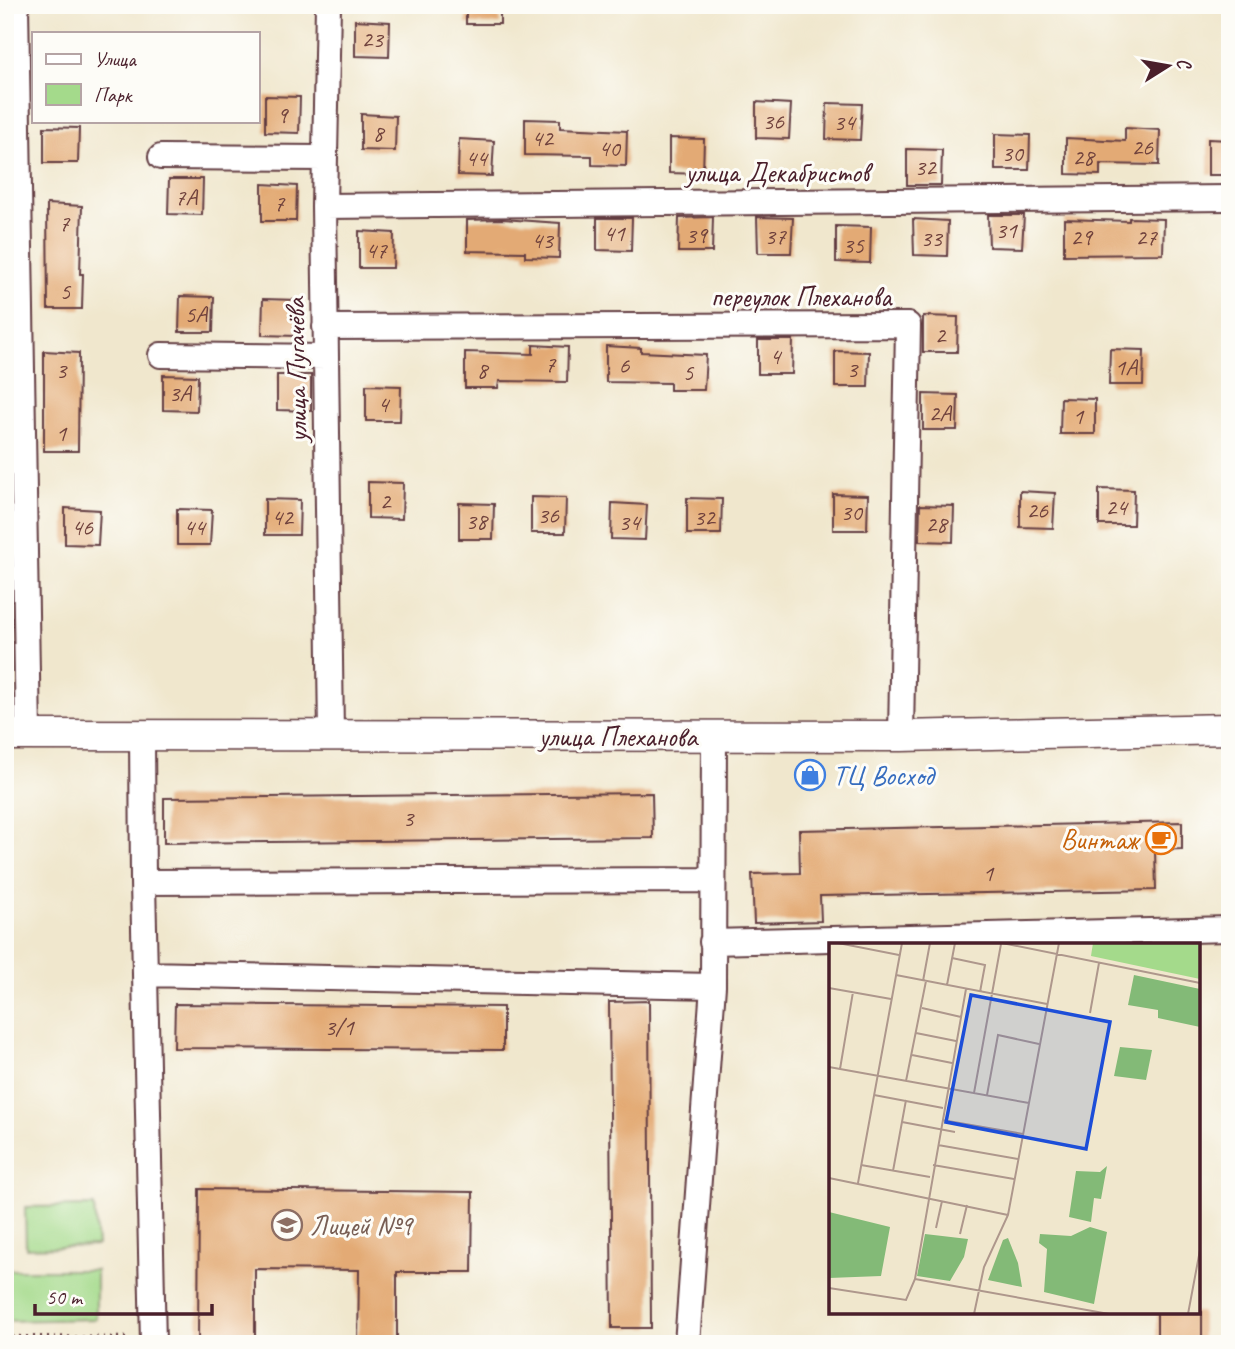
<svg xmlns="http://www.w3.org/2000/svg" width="1235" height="1349" font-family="Caveat,sans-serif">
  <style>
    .green { fill: #a4da8b; stroke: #777c5b; stroke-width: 2 }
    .building { fill: #e3aa74 }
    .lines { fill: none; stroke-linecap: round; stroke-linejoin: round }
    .minor-casing { stroke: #633d43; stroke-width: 28 }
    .major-casing { stroke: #633d43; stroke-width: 33 }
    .path { stroke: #633d43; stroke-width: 4.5; stroke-dasharray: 2 5; stroke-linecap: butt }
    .minor { stroke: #fff; stroke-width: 24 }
    .major { stroke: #fff; stroke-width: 30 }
    .labels { text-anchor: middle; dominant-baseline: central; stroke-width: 6; stroke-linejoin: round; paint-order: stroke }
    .number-label { font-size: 24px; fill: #70423d }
    .street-label { font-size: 28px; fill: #4a1f2b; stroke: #fdfcf7 }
    .shop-label { font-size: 28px; fill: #366cbe; stroke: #fdfcf7; text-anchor: start }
    .food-label { font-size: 28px; fill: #c56008; stroke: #fdfcf7; text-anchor: end }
    .education-label { font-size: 28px; fill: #785e54; stroke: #fdfcf7; text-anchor: start }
    .inset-road { fill: none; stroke: #ae978c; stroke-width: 2 }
    .view { fill: #1d4ed8; fill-opacity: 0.15; stroke: #1d4ed8; stroke-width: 3.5 }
    .inset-edge { fill: none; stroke: #4a1f2b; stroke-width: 3.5 }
  </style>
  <rect width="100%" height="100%" fill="#fdfcf7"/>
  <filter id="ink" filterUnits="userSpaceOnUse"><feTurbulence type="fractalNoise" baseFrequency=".0143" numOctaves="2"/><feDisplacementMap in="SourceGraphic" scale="14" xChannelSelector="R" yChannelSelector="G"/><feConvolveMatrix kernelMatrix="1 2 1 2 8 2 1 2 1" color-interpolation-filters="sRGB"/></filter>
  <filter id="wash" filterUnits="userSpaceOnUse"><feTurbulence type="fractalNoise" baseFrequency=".00686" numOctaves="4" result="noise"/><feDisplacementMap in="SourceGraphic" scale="28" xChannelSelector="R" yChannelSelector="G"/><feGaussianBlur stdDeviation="1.57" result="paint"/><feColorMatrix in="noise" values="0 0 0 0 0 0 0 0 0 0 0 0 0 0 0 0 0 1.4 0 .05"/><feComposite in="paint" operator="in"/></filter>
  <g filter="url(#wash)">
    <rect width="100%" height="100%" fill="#f0e7cd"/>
    <!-- green -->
    <path class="green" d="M94,1206L97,1246L26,1248L25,1207Z
      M5,1270H96V1319L5,1321Z"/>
    <g id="blocks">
      <!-- building -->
      <path class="building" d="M466,5H500V24H466Z
        M355,20L390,22L389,57L355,56Z
        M265,96L300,97L299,133L265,132Z
        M756,102L791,104L789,139L756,138Z
        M827,103L862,104L860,140L826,139Z
        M361,114L396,116L395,151L361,150Z
        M525,119L560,120V128L627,131L626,166L592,165V156L525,155Z
        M44,127L79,128L78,163H44Z
        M1125,128L1160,130L1159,165L1100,164V175L1066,174V138L1125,141Z
        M995,134L1030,135L1029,170H995Z
        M669,138L704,139L703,174L669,173Z
        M459,139L494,141L492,176L458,175Z
        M1208,139L1230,140V175H1208Z
        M907,149L942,150L941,185H907Z
        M169,179H203L202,215L168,214Z
        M262,184L297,186L296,221H262Z
        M47,204L82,206L80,274H83L82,309H48Z
        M988,215H1024L1022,248L989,247Z
        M713,217L712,252H678L679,218Z
        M757,217L793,218L791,253H758Z
        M597,218H632L631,251L597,250Z
        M1129,218L1164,219L1163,254L1064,255V219L1129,221Z
        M502,219L560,223L559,258L525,257V252L467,251V220Z
        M913,219L948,221L947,256L914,255Z
        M836,226L871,227L870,263L836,262Z
        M359,231L394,233L393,268H359Z
        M180,296L214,297L213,332H179Z
        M263,299L297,300V336L262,335Z
        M923,316L958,317L957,352H923Z
        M758,340H793L792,374H758Z
        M533,345L568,347L567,382L499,381L498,388H465V352L533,354Z
        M606,346L641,348V352L706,355L704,390H670V383L606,382Z
        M1110,349L1144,350L1143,385H1109Z
        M44,351L79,353L78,451H44Z
        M835,351L869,352L868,387H835Z
        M163,375L198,376L197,411L163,410Z
        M277,375H311V411L277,410Z
        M366,385L401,386L400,421H366Z
        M923,394L958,395L957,430H923Z
        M1061,398L1095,399V434H1060Z
        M368,482L403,483L402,519L368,518Z
        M1099,489L1134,490L1133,525H1099Z
        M1020,491L1055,493L1053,528L1020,527Z
        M833,494L868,495L867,530H833Z
        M531,497L566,498L565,533H531Z
        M687,498L722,499L721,534H687Z
        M265,499L300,500L299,535H265Z
        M459,503L494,504L493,539H459Z
        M612,503L647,505L645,540L611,539Z
        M920,505L954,506L953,542L919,541Z
        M65,508L100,510L98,545L65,544Z
        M177,509L212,510L210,545H177Z
        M652,793L653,838L164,843V798Z
        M1182,822V849L1155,850L1156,890L820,896L821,921L754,923L752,874L800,873L799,830Z
        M649,1001L651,1328H612L609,1002Z
        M175,1004L503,1007V1050L174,1048Z
        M199,1189L473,1192L472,1272H397V1344H358L359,1270L255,1269V1344H198Z
        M1157,1312H1202V1344H1157Z"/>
    </g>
  </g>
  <g filter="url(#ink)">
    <use href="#blocks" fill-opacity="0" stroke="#633d43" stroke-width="2"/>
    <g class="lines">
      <!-- minor casing -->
      <g class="minor-casing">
        <path id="minor" d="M16,5L28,735
          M328,5L324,206L331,734
          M161,157L325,158
          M324,206L1230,198
          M325,327L908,325L901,736
          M161,355L325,357
          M142,735L143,882L153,1344
          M143,882L713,880
          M712,942L1230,929
          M145,974L713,986
          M687,1344L713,986L714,736"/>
      </g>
      <!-- major casing -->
      <g class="major-casing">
        <path id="major" d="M5,735L901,736L1230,729"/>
      </g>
      <!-- path -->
      <path class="path" d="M5,1337L130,1338"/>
      <!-- minor -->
      <use href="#minor" class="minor"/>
      <!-- major -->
      <use href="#major" class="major"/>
    </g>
  </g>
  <!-- icons -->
  <defs>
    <g id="shop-ring" transform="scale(1.575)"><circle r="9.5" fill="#fdfcf7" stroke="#3f7fe0" stroke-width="1.5"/><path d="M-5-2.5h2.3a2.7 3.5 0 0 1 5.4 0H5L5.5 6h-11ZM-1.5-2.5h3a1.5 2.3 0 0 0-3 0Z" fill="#3f7fe0"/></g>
    <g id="cafe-ring" transform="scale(1.575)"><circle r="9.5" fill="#fdfcf7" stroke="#e8710a" stroke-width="1.5"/><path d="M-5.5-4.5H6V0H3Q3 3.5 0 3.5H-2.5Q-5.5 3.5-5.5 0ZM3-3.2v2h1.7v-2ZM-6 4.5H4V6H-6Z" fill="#e8710a"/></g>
    <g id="school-ring" transform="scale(1.575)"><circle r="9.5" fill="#fdfcf7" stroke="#8d6e63" stroke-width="1.5"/><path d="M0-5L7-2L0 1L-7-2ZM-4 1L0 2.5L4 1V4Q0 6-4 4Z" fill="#8d6e63"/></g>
  </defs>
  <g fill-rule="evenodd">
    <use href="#shop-ring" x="810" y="775"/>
    <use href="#cafe-ring" x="1161" y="839"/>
    <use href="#school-ring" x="287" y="1225"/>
  </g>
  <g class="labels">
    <!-- number labels -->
    <g class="number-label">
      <text x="372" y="39">23</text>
      <text x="282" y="115">9</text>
      <text x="773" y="121">36</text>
      <text x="844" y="122">34</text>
      <text x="378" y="133">8</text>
      <text x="542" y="138">42</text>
      <text x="1142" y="147">26</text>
      <text x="609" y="148">40</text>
      <text x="1012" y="153">30</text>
      <text x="1083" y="157">28</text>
      <text x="476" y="158">44</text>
      <text x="925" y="167">32</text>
      <text x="186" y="197">7А</text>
      <text x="279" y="203">7</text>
      <text x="64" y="223">7</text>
      <text x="1006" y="230">31</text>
      <text x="614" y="233">41</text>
      <text x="696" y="235">39</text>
      <text x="775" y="236">37</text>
      <text x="1081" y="237">29</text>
      <text x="1146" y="237">27</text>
      <text x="931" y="238">33</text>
      <text x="542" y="240">43</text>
      <text x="853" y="245">35</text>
      <text x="376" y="250">47</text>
      <text x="65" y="291">5</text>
      <text x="196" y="314">5А</text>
      <text x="940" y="335">2</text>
      <text x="775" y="356">4</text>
      <text x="550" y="364">7</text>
      <text x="624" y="365">6</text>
      <text x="1126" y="367">1А</text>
      <text x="852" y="369">3</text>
      <text x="61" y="370">3</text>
      <text x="482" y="370">8</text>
      <text x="688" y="372">5</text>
      <text x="180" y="393">3А</text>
      <text x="383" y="404">4</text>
      <text x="940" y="413">2А</text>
      <text x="1078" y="416">1</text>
      <text x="61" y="433">1</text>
      <text x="385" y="501">2</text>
      <text x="1116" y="507">24</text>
      <text x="1037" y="510">26</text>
      <text x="851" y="512">30</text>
      <text x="548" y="515">36</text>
      <text x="282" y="517">42</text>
      <text x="704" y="517">32</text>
      <text x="476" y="521">38</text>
      <text x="629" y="522">34</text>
      <text x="936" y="524">28</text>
      <text x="82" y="527">46</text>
      <text x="194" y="527">44</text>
      <text x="408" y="818">3</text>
      <text x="988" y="873">1</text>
      <text x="339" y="1027">3/1</text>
    </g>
    <!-- street labels -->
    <g class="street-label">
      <text x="777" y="172">улица Декабристов</text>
      <text x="801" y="296">переулок Плеханова</text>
      <text transform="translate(296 370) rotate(-91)">улица Пугачёва</text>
      <text x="618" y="736">улица Плеханова</text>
    </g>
    <!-- shop labels -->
    <g class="shop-label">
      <text x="833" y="775">ТЦ Восход</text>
    </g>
    <!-- food labels -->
    <g class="food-label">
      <text x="1138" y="839">Винтаж</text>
    </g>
    <!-- education labels -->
    <g class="education-label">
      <text x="310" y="1225">Лицей №9</text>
    </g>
  </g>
  <!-- overview -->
  <g transform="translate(829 943)">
    <rect width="371" height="371" fill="#f0e7cd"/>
    <path d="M264,0H371V36L262,13Z" fill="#a4da8b"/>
    <path d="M305,32L371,46V84L329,75V67L299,62ZM291,104L323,107L317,137L285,133ZM278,223L272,256L265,255L262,279L240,274L247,228L271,229ZM0,269L61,284L52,333L0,335ZM261,284L278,289L265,361L215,349L218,306L210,300L211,291L242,293ZM96,291L139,296L135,314L121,338L88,333ZM179,295L189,320L193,344L159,337L174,297Z" fill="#83ba77"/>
    <path class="inset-road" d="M9,0L70,12M173,0L371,40M123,15L156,22L151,49M67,32L218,61M94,38L101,0M118,42L126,0M0,45L62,56M93,65L132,74M261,70L270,20M87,90L127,98M83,112L123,120M0,124L200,160M11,126L24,49M77,138L97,38M145,150L172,1M45,152L114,165M158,152L169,92L210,101M113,177L194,191M73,179L126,189M109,202L189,216M32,222L101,234M104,222L185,236M64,228L77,157M0,235L179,272M29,240L73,0M107,285L113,258M131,291L138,262M86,336L280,371M0,345L77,357L86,336L137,46M145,371L155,324L179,272L230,0M359,371L371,307"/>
    <path class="view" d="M142,52L281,79L257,206L117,179Z"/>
    <rect width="371" height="371" class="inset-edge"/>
  </g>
  <!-- margin -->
  <rect width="1235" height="1349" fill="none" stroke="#fdfcf7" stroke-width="28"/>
  <!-- legend -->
  <rect x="32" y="32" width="228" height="91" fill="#fdfcf7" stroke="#b5a4a5" stroke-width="2"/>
  <rect x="46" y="54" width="35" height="10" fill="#ffffff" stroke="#b5a4a5" stroke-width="2"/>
  <text x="94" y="66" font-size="21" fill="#4a1f2b">Улица</text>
  <rect x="46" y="84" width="35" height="21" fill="#a4da8b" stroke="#b5a4a5" stroke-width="2"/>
  <text x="94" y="102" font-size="21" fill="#4a1f2b">Парк</text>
  <!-- north arrow -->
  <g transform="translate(1168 66) rotate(79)" stroke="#fdfcf7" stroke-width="5" paint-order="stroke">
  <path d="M0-5L12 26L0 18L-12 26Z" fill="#4a1f2b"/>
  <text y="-10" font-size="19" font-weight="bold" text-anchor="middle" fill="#4a1f2b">С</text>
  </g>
  <!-- scale -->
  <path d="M35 1304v10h177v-10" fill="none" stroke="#4a1f2b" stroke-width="3.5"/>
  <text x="46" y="1304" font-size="21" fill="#4a1f2b" stroke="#fdfcf7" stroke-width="5" paint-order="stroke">50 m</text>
</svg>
